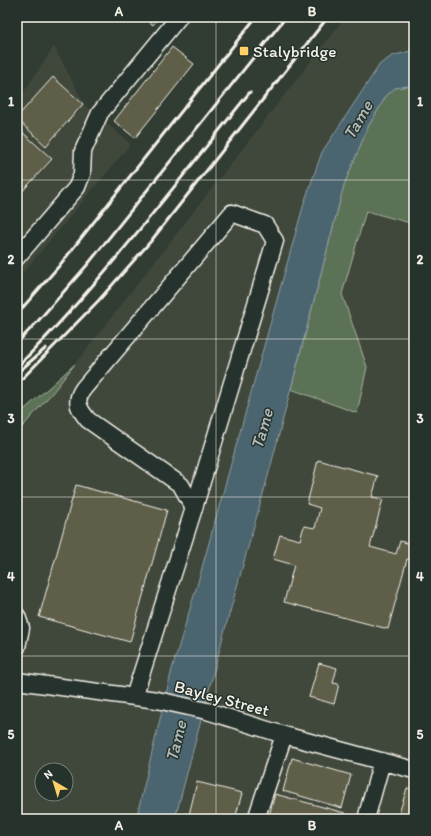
<svg xmlns="http://www.w3.org/2000/svg" width="431" height="836" font-family="Itim,sans-serif">
  <style>
    .built { fill: #3f463a; fill-rule: evenodd }
    .green { fill: #5c7256; stroke: #a8b29f }
    .water { fill: #4b6570; stroke: #8f9da0 }
    .building { fill: #5f5e4a; stroke: #f4f1e8 }
    .lines { fill: none; stroke-linecap: round; stroke-linejoin: round }
    .minor-casing { stroke: #f4f1e8; stroke-width: 19 }
    .minor { stroke: #26332d; stroke-width: 16 }
    .rail { stroke: #f4f1e8; stroke-width: 3 }
    .grid { fill: none; stroke: #f4f1e8; stroke-width: 1; stroke-opacity: 0.55 }
    .poi-dot { fill: #ffd166; stroke: #26332d; stroke-width: 1.5 }
    .labels { text-anchor: middle; dominant-baseline: central; stroke-width: 3; stroke-linejoin: round; paint-order: stroke }
    .poi-label { font-size: 17px; fill: #f4f1e8; stroke: #26332d; text-anchor: start }
    .street-label { font-size: 17px; fill: #f4f1e8; stroke: #26332d }
    .water-label { font-size: 18px; font-style: italic; fill: #b0b9b8; stroke: #26332d }
    .neatline { fill: none; stroke: #f4f1e8; stroke-width: 1.5 }
    .grid-label { font-size: 13px; text-anchor: middle; font-weight: bold; fill: #f4f1e8 }
  </style>
  <rect width="100%" height="100%" fill="#313c33"/>
  <filter id="ink" filterUnits="userSpaceOnUse"><feTurbulence type="fractalNoise" baseFrequency=".025" numOctaves="2"/><feDisplacementMap in="SourceGraphic" scale="8" xChannelSelector="R" yChannelSelector="G"/><feConvolveMatrix kernelMatrix="1 2 1 2 8 2 1 2 1" color-interpolation-filters="sRGB"/></filter>
  <g filter="url(#ink)">
    <!-- built -->
    <path class="built" d="M345,17H414V819H17V433L53,392ZM42,770H66V794H42Z
      M54,46L85,105L131,144L17,280V102Z"/>
    <!-- green -->
    <path class="green" d="M414,85V224L366,211L342,294L367,367L357,413L291,389L344,185L358,151L368,127L386,96L395,88Z
      M75,364L53,392L17,433V416Z"/>
    <!-- water -->
    <path class="water" d="M414,50V85L395,88L386,96L368,127L344,185L270,469L224,633L175,819H136L172,669L198,582L304,203L322,152L380,64L392,56Z"/>
    <!-- building -->
    <path class="building" d="M143,17H159L153,25Z
      M172,47L194,64L135,138L114,121Z
      M53,77L83,104L46,146L17,119V117Z
      M21,131L52,159L17,197V135Z
      M318,460L378,476L372,497L383,499L370,547L396,554L400,541L414,545V560L407,559L388,629L284,602L294,565L273,559L280,535L300,540L304,526L315,528L320,508L307,504Z
      M76,485L167,510L130,642L39,617Z
      M319,663L337,668L333,683L339,684L334,704L309,697Z
      M292,758L351,775L342,808L283,791Z
      M197,782L242,793L235,819H188Z
      M407,788L414,790V819H405L398,817Z
      M275,794L345,813L343,819H268Z"/>
    <g class="lines">
      <!-- minor casing -->
      <g class="minor-casing">
        <path id="minor" d="M17,257L77,187L82,174L83,151L100,113L179,17
          M17,616L21,628L17,647
          M17,681L157,700L207,711L284,735L414,770
          M134,697L194,508L275,241L265,225L232,213L83,389C74,402 79,409 88,420L181,485L194,508
          M256,819L284,735
          M366,819L382,761"/>
      </g>
      <!-- minor -->
      <use href="#minor" class="minor"/>
      <!-- rail -->
      <path class="rail" d="M17,314L59,266L256,17
        M17,343L38,321L88,264L286,17
        M17,367C102,282 175,185 250,92
        M17,373L46,348
        M17,384L99,300L151,241L328,17"/>
    </g>
  </g>
  <!-- grid -->
  <path class="grid" d="M216,17V819M17,180H414M17,339H414M17,497H414M17,656H414"/>
  <!-- markers -->
  <rect class="poi-dot" x="239" y="46" width="10" height="10" rx="2"/>
  <g class="labels">
    <!-- poi labels -->
    <g class="poi-label">
      <text x="253" y="51">Stalybridge</text>
    </g>
    <!-- street labels -->
    <g class="street-label">
      <text transform="translate(222 698) rotate(15)">Bayley Street</text>
    </g>
    <!-- water labels -->
    <g class="water-label">
      <text transform="translate(358 120) rotate(-60)">Tame</text>
      <text transform="translate(262 429) rotate(-74)">Tame</text>
      <text transform="translate(176 741) rotate(-76)">Tame</text>
    </g>
  </g>
  <!-- margin -->
  <rect width="431" height="836" fill="none" stroke="#26332d" stroke-width="44"/>
  <!-- north arrow -->
  <g transform="translate(54 782) rotate(322)"><circle r="19" fill="#26332d" stroke="#787f78"/>
  <path d="M0-3L7 15L0 10L-7 15Z" fill="#ffd166"/>
  <text y="-6" font-size="11" font-weight="bold" text-anchor="middle" fill="#f4f1e8">N</text>
  </g>
  <rect x="22" y="22" width="387" height="792" class="neatline"/>
  <g class="grid-label">
    <text x="119" y="16">A</text>
    <text x="312" y="16">B</text>
    <text x="11" y="106">1</text>
    <text x="420" y="106">1</text>
    <text x="11" y="264">2</text>
    <text x="420" y="264">2</text>
    <text x="11" y="423">3</text>
    <text x="420" y="423">3</text>
    <text x="11" y="581">4</text>
    <text x="420" y="581">4</text>
    <text x="11" y="739">5</text>
    <text x="420" y="739">5</text>
    <text x="119" y="830">A</text>
    <text x="312" y="830">B</text>
  </g>
</svg>
